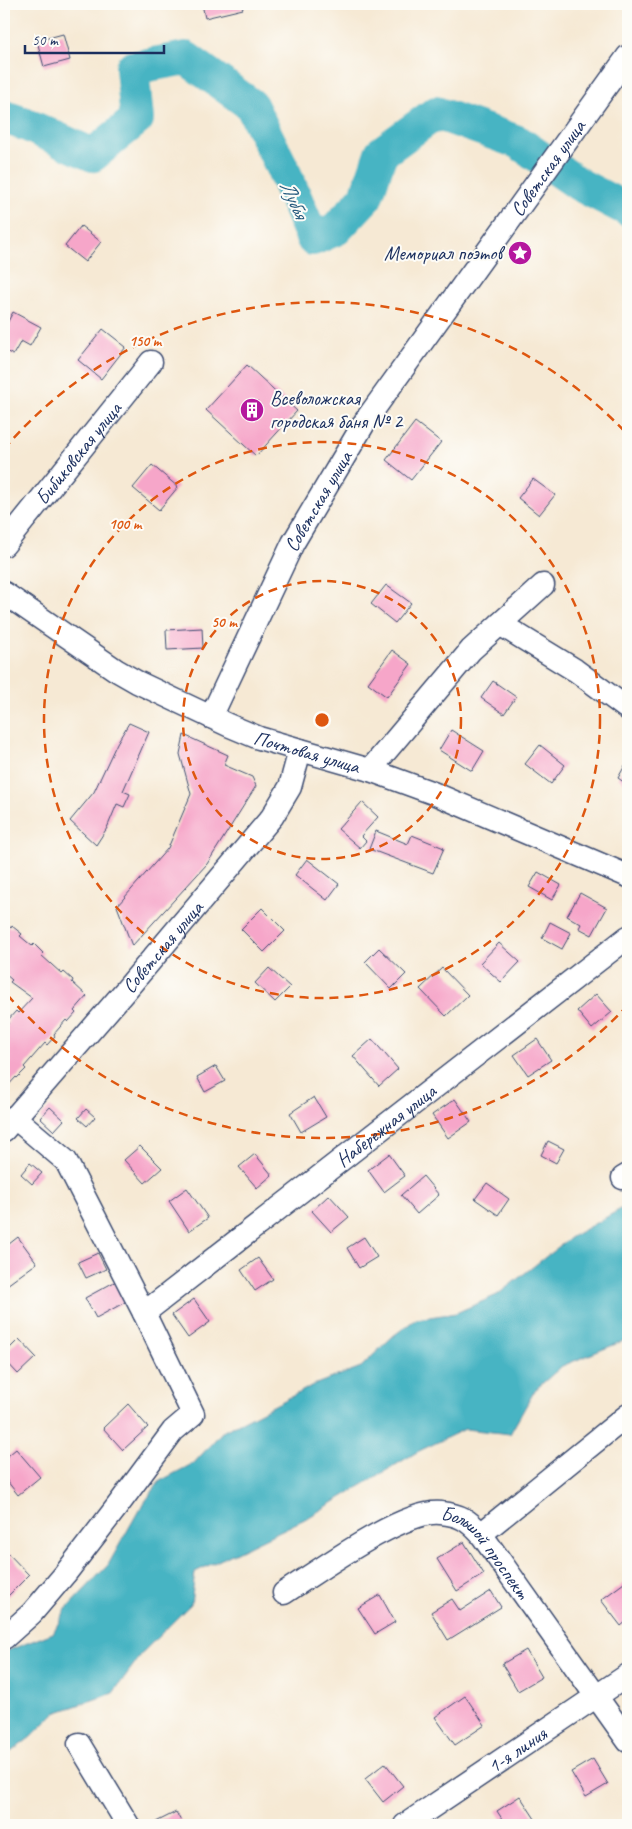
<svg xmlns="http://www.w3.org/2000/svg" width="632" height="1829" font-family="Caveat,sans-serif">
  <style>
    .water { fill: #47b4c3; stroke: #317290 }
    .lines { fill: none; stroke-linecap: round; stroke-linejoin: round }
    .river { stroke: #47b4c3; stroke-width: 34 }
    .building { fill: #f6a6c9 }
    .street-casing { stroke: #3c4b70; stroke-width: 25 }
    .street { stroke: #fff; stroke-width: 22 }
    .ring { fill: none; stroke: #de5710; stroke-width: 2.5; stroke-dasharray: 9 6 }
    .labels { text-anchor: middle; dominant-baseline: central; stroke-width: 4; stroke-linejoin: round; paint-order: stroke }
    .street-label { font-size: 20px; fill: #1b2f5e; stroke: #fdfcf7 }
    .poi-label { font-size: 20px; fill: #1b2f5e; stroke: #fdfcf7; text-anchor: end }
    .water-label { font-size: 21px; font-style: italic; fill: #2a5e81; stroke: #fdfcf7 }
    .centre { fill: #de5710; stroke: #fdfcf7; stroke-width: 2.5 }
    .ring-label { font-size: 15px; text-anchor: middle; font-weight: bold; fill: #de5710; stroke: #fdfcf7; stroke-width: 4; stroke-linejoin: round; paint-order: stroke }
  </style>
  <rect width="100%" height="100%" fill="#fdfcf7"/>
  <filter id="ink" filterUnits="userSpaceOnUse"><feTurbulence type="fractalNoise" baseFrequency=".02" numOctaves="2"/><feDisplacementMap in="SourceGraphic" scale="10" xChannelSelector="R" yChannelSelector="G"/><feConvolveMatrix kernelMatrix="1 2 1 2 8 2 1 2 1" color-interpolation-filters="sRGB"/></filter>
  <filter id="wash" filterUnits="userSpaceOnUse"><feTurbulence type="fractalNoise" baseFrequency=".0096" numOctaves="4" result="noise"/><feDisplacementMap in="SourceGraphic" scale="20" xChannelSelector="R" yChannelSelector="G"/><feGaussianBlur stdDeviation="1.12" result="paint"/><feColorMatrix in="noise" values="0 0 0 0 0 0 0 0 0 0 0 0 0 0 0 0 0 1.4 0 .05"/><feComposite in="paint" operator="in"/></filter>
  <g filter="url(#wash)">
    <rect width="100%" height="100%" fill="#f6e9d4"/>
    <!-- water -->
    <path class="water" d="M628,1205V1339L562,1366L535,1390L510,1434L465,1429L417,1452L309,1517L195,1572L191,1604L143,1652L113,1693L55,1713L31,1737L4,1757V1652L53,1633L66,1609L108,1565L139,1510L160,1481L194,1463L222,1432L316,1384L361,1367L393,1336L416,1319L456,1313L497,1295L571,1237Z"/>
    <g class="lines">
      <!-- river -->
      <path class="river" d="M4,117L25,124L93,155L137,119L132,68L186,58L251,105L282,167L313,239L336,229L366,197L381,153L436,113L518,142L580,185L628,210"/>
    </g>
    <g id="blocks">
      <!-- building -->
      <path class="building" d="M202,4H241L243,9L205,18Z
        M63,34L70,60L44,67L37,41Z
        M81,226L101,242L85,262L65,246Z
        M13,312L41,327L30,346L21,341L13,355L4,350V329Z
        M103,329L126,347L101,379L78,360Z
        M247,365L297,411L256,456L206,410Z
        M415,422L441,442L411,480L386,460Z
        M152,465L178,487L159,510L133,488Z
        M533,479L555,495L539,515L518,498Z
        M386,585L411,603L395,623L371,604Z
        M202,628L203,648L167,650L166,630Z
        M392,650L411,664L387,697L368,683Z
        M493,681L516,697L504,714L481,698Z
        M129,723L149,732L123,791L130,794L124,807L117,804L107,828L96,845L70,821L94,792L117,743Z
        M451,730L484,751L472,771L439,750Z
        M184,735L228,755L224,765L252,777L256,786L207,864L132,946L117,906L168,848L191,794L180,754Z
        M540,745L565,765L551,784L525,764Z
        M628,760V785L618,778Z
        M362,802L378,817L361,836L366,841L360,848L338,829Z
        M376,831L408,844L412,835L444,848L433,873L369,849Z
        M307,859L339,884L327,900L295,875Z
        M538,872L561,885L552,900L529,887Z
        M580,893L607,908L592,935L579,928L581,924L567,916Z
        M262,908L285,931L264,952L241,929Z
        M4,922L11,928L12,926L22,934L20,936L32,946L34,944L43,953L41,955L62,974L64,972L73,980L72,982L87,996L74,1011L76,1013L68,1022L66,1020L54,1034L55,1036L47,1045L45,1043L24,1067L26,1069L17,1078L16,1077L5,1089L6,1090L4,1093V1029L9,1022L7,1021L16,1011L18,1013L32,998L10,982L12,980L4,973Z
        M550,922L571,933L562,949L542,938Z
        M499,943L520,962L501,982L480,963Z
        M379,948L406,974L391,989L365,962Z
        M269,968L290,987L275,1002L255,983Z
        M442,968L468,995L446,1016L420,989Z
        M596,994L612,1012L592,1029L577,1011Z
        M372,1039L398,1069L379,1086L353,1056Z
        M537,1039L551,1060L528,1075L514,1055Z
        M216,1066L225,1081L205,1092L197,1077Z
        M314,1097L326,1117L301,1132L290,1113Z
        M455,1099L471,1122L448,1138L432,1115Z
        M50,1107L64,1120L54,1131L40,1118Z
        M86,1109L95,1117L87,1126L78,1118Z
        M548,1141L564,1149L556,1163L541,1155Z
        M140,1146L162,1168L145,1183L124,1160Z
        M255,1154L272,1175L257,1188L239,1167Z
        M389,1154L405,1176L384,1192L368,1170Z
        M30,1163L42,1173L32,1184L21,1174Z
        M423,1176L439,1195L417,1214L401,1195Z
        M487,1183L509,1199L498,1215L475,1199Z
        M187,1188L208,1218L189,1231L169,1201Z
        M329,1195L349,1217L331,1232L312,1211Z
        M18,1237L37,1263L7,1285L4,1281V1248Z
        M364,1237L377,1257L359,1268L347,1248Z
        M98,1253L106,1269L86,1278L78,1262Z
        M258,1258L273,1279L255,1291L241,1270Z
        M118,1280L129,1300L96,1318L85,1298Z
        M194,1299L210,1322L188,1338L172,1315Z
        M19,1339L36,1357L18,1374L4,1359V1354Z
        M128,1404L148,1427L123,1450L103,1428Z
        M16,1449L40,1477L18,1495L4,1477V1459Z
        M464,1542L484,1574L457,1591L437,1559Z
        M4,1549L29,1575L6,1598L4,1596Z
        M624,1583L628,1588V1620L621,1626L601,1600Z
        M491,1591L501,1607L448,1640L431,1612L452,1599L460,1611Z
        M380,1595L395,1622L375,1634L358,1608Z
        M526,1650L542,1677L518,1691L502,1664Z
        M465,1696L485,1725L455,1745L435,1717Z
        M593,1759L608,1784L586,1797L571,1772Z
        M385,1763L403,1786L383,1802L365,1779Z
        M520,1796L539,1825H506L497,1811Z
        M176,1812L183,1825H158L156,1822Z"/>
    </g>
  </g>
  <g filter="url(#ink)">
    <use href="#blocks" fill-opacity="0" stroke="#3c4b70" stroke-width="1"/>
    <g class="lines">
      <!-- street casing -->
      <g class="street-casing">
        <g id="street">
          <path id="s1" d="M4,545L151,362"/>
          <path id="s2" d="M4,593L116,670L137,682L228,725L259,738L370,770L433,793L628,876"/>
          <path d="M500,624L575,670L628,709"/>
          <path id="s3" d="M211,717L293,543L366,420L628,56"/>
          <path d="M370,770L471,650L543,585"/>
          <path id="s4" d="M4,1130L125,991L272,817L290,787L300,750"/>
          <path d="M623,1178L628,1175"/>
          <path id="s5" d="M144,1313L628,937"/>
          <path d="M481,1534L628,1415"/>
          <path id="s6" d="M284,1593C317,1572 405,1508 441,1513C461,1515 468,1520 481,1534L628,1741"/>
          <path d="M4,1638L32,1613L65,1574L116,1508L173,1431L193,1414L144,1313L66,1161L14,1117"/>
          <path d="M79,1744L128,1825"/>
          <path id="s7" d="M405,1825L628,1675"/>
        </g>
      </g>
      <!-- street -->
      <use href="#street" class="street"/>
    </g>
  </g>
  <!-- distance rings -->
  <g class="ring">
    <circle cx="322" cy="720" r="139"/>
    <circle cx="322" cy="720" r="278"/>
    <path d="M628 1005A418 418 0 0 1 4 991M4 449A418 418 0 0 1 628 435"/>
  </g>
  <!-- icons -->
  <defs>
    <g id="sight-disc" transform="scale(1.25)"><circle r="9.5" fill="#b5179e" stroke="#fdfcf7"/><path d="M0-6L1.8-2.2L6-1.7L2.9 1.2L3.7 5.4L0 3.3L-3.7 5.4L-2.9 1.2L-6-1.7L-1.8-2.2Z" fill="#fff"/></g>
    <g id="building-disc" transform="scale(1.25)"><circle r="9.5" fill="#b5179e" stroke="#fdfcf7"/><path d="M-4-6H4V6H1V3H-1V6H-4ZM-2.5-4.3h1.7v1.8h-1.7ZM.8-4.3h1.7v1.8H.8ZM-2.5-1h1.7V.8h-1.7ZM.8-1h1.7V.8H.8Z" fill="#fff"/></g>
  </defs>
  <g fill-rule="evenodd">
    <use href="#sight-disc" x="520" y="253"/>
    <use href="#building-disc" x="252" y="410"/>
  </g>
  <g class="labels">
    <!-- street labels -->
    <g class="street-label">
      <text stroke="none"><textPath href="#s3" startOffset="646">Советская улица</textPath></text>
      <text stroke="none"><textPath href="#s1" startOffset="118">Бибиковская улица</textPath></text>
      <text stroke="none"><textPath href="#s3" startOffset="241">Советская улица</textPath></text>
      <text stroke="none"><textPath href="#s2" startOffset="344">Почтовая улица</textPath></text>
      <text stroke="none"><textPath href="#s4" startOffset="242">Советская улица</textPath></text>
      <text stroke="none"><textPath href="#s5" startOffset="306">Набережная улица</textPath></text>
      <text stroke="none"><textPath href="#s6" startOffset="240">Большой проспект</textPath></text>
      <text stroke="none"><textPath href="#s7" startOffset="135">1-я линия</textPath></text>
    </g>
    <!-- poi labels -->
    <g class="poi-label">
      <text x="502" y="253">Мемориал поэтов</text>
      <text x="270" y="398" text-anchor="start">Всеволожская<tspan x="270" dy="23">городская баня № 2</tspan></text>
    </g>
    <!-- water labels -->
    <g class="water-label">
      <text transform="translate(294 199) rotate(65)">Лубья</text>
    </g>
  </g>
  <circle cx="322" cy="720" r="8" class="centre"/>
  <g class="ring-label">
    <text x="145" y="346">150 m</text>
    <text x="125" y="529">100 m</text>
    <text x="224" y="627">50 m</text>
  </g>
  <!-- margin -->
  <rect width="632" height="1829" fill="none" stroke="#fdfcf7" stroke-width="20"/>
  <!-- scale -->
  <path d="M25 45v8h139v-8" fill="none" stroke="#1b2f5e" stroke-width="2.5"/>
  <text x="32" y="45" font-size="15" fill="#1b2f5e" stroke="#fdfcf7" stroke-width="4" paint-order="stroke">50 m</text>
</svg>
